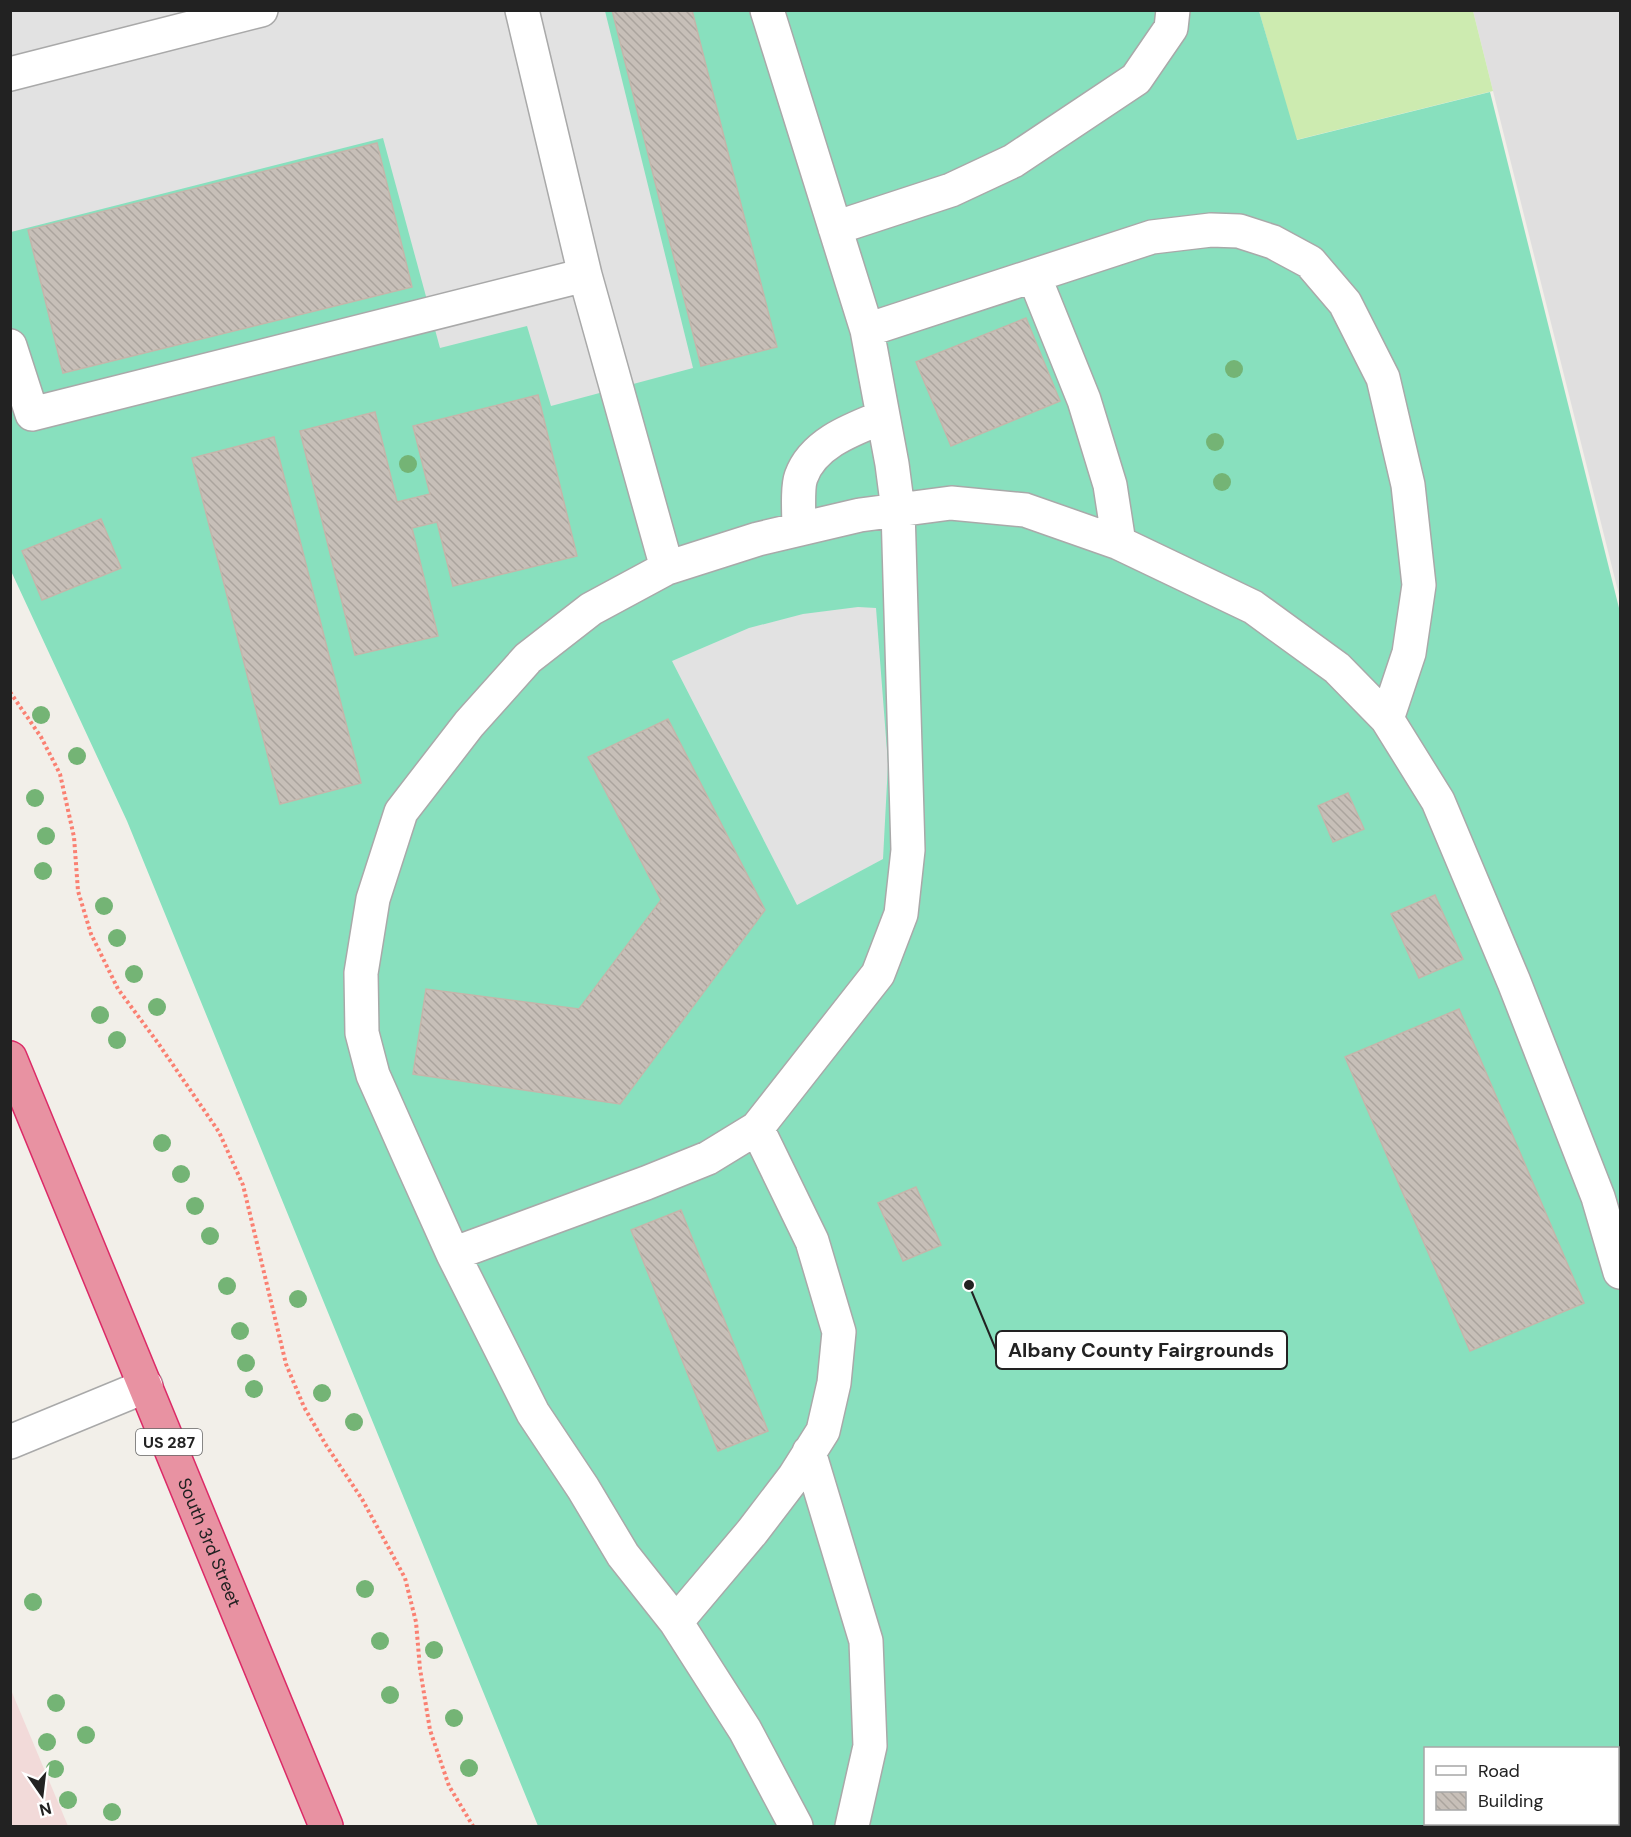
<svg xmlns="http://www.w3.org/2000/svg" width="1631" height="1837" font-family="'DM Sans',sans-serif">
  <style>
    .residential { fill: #e0dfdf }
    .commercial { fill: #f2dad9 }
    .grass { fill: #cdebb0 }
    .pitch { fill: #88e0be; fill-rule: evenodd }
    .parking { fill: #e2e2e2 }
    .building { fill: url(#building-back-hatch); stroke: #c4b6ab; stroke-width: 1.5 }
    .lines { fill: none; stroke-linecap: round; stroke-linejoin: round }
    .minor-casing { stroke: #a9a9a9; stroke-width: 36 }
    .highway-casing { stroke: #dc2a67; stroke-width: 36 }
    .path { stroke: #fa8072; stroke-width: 4; stroke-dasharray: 3 3; stroke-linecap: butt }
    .minor { stroke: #fff; stroke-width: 33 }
    .highway { stroke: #e892a2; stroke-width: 33 }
    .tree { fill: #74b475 }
    .labels { text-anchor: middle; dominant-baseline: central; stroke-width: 4.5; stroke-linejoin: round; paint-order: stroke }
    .shield { fill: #fff; stroke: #646464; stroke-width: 1.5 }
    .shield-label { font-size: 16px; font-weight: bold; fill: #222 }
    .street-label { font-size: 18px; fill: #222; stroke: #fff }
    .leader { fill: none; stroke: #222; stroke-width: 2 }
    .callout-dot { fill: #222; stroke: #fff; stroke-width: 2 }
    .callout { fill: #fff; stroke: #222; stroke-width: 2 }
    .callout-label { font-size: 20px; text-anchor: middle; font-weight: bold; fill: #222 }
  </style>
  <defs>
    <pattern id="building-back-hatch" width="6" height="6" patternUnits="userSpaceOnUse" patternTransform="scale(1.5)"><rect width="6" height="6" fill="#c7bfb8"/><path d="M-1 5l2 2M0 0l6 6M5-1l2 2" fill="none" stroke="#aba49e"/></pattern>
  </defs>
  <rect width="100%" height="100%" fill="#f2efe9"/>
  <!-- residential -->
  <path class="residential" d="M1473,11H1620V599Z"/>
  <!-- commercial -->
  <path class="commercial" d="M11,1690L68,1826H11Z"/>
  <!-- grass -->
  <path class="grass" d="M1259,11H1473L1493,91L1296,140Z"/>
  <!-- pitch -->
  <path class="pitch" d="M10,11H1259L1297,140L1490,92L1620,612V1826H538L127,821L11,571ZM1426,1748H1618V1824H1426Z"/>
  <!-- parking -->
  <path class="parking" d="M17,10L605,11L693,368L551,406L527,326L440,348L383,138L11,232V12Z
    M858,607L876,608L888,764L883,859L797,905L672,661L749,628L803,614Z"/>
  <!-- building -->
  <path class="building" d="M612,10H692L777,347L701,366Z
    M377,143L412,287L63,373L28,230Z
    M1026,318L1060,401L951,446L916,362Z
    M538,395L577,556L453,586L437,522L412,528L438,636L355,655L300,431L375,412L397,502L430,494L413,426Z
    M274,437L361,783L280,804L192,458Z
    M101,519L121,568L42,600L22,551Z
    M668,719L765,910L620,1104L413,1074L426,989L579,1009L661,900L588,757Z
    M1348,793L1364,829L1333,842L1318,806Z
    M1435,895L1463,959L1419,978L1391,914Z
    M1459,1009L1584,1303L1470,1351L1345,1057Z
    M916,1187L941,1245L903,1261L878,1203Z
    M681,1210L768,1431L718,1451L631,1230Z"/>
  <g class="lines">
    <!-- minor casing -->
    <g class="minor-casing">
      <path id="minor" d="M522,10L585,275
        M10,74L261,10
        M835,228L951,190L1013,161L1136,79L1171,28L1173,10
        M1034,276L1084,400L1110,485L1119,543
        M867,330L1152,237L1211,230L1239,231L1273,242L1310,262L1345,303L1383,378L1408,485L1419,585L1409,653L1387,719
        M10,346L32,414L585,275L667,568L758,539L860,515L951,503L1025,510L1119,543L1253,607L1337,668L1387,719L1438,801L1514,982L1598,1197L1620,1272
        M799,529C799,517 797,488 801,477C813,443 853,429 883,417
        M667,568L591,609L528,658L469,724L401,812L373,899L361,973L362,1033L373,1075L413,1165L453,1254L533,1413L583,1488L623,1555L676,1622L745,1730L796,1826
        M453,1254L646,1183L708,1158L757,1128L878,974L901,914L908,850L898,510L892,464L867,330L767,10
        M10,1442L146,1386
        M809,1452L866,1641L870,1746L852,1826
        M676,1622L752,1532L794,1477L823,1431L834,1383L839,1332L812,1241L757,1128"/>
    </g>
    <!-- highway casing -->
    <g class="highway-casing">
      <g id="highway">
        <path id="s1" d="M10,1058L326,1826"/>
      </g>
    </g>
    <!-- path -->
    <path class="path" d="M10,692L41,737L60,774L74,837L78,891L91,934L118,989L158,1043L219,1132L243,1185L286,1364L304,1407L326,1445L362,1499L405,1578L416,1622L420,1669L430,1730L449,1786L473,1826"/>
    <!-- minor -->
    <use href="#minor" class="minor"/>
    <!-- highway -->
    <use href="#highway" class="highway"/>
  </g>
  <!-- trees -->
  <g class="tree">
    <circle cx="1234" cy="369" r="9"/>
    <circle cx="1215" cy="442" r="9"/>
    <circle cx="408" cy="464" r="9"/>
    <circle cx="1222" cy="482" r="9"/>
    <circle cx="41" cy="715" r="9"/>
    <circle cx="77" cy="756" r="9"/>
    <circle cx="35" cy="798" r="9"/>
    <circle cx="46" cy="836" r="9"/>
    <circle cx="43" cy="871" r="9"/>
    <circle cx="104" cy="906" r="9"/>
    <circle cx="117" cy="938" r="9"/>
    <circle cx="134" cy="974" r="9"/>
    <circle cx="157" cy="1007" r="9"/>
    <circle cx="100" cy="1015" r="9"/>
    <circle cx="117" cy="1040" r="9"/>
    <circle cx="162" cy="1143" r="9"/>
    <circle cx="181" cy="1174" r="9"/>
    <circle cx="195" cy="1206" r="9"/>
    <circle cx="210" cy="1236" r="9"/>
    <circle cx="227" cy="1286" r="9"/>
    <circle cx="298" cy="1299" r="9"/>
    <circle cx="240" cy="1331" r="9"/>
    <circle cx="246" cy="1363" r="9"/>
    <circle cx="254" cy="1389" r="9"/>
    <circle cx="322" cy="1393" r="9"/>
    <circle cx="354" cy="1422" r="9"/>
    <circle cx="365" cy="1589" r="9"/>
    <circle cx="33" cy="1602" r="9"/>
    <circle cx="380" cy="1641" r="9"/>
    <circle cx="434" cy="1650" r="9"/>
    <circle cx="390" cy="1695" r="9"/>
    <circle cx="56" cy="1703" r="9"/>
    <circle cx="454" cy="1718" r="9"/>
    <circle cx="86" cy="1735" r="9"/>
    <circle cx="47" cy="1742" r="9"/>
    <circle cx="469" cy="1768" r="9"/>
    <circle cx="55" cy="1769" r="9"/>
    <circle cx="68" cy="1800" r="9"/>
    <circle cx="112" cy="1812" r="9"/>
  </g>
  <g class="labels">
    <!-- shield labels -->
    <rect class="shield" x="136" y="1429" width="66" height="26" rx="4.5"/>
    <g class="shield-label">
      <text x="169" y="1442">US 287</text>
    </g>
    <!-- street labels -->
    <g class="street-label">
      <text stroke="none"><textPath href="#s1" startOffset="524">South 3rd Street</textPath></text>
    </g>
  </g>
  <!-- callouts -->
  <path class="leader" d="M969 1285L996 1350"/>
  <circle class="callout-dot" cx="969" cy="1285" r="6"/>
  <rect class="callout" x="996" y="1331" width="291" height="38" rx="6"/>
  <g class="callout-label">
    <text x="1141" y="1357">Albany County Fairgrounds</text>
  </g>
  <!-- border -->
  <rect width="1631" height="1837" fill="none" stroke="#222222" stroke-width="24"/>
  <!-- legend -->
  <rect x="1424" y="1747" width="195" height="78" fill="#ffffff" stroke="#a7a7a7" stroke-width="1.5"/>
  <rect x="1436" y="1766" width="30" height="9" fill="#ffffff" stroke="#a7a7a7" stroke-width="1.5"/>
  <text x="1478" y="1777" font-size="18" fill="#222222">Road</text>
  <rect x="1436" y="1792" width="30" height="18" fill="url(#building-back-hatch)" stroke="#a7a7a7" stroke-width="1.5"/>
  <text x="1478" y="1807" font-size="18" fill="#222222">Building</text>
  <!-- north arrow -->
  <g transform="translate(42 1795) rotate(166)" stroke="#ffffff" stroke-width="4.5" paint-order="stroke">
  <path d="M0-4.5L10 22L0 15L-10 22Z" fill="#222222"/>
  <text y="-9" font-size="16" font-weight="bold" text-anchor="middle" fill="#222222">N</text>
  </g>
</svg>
